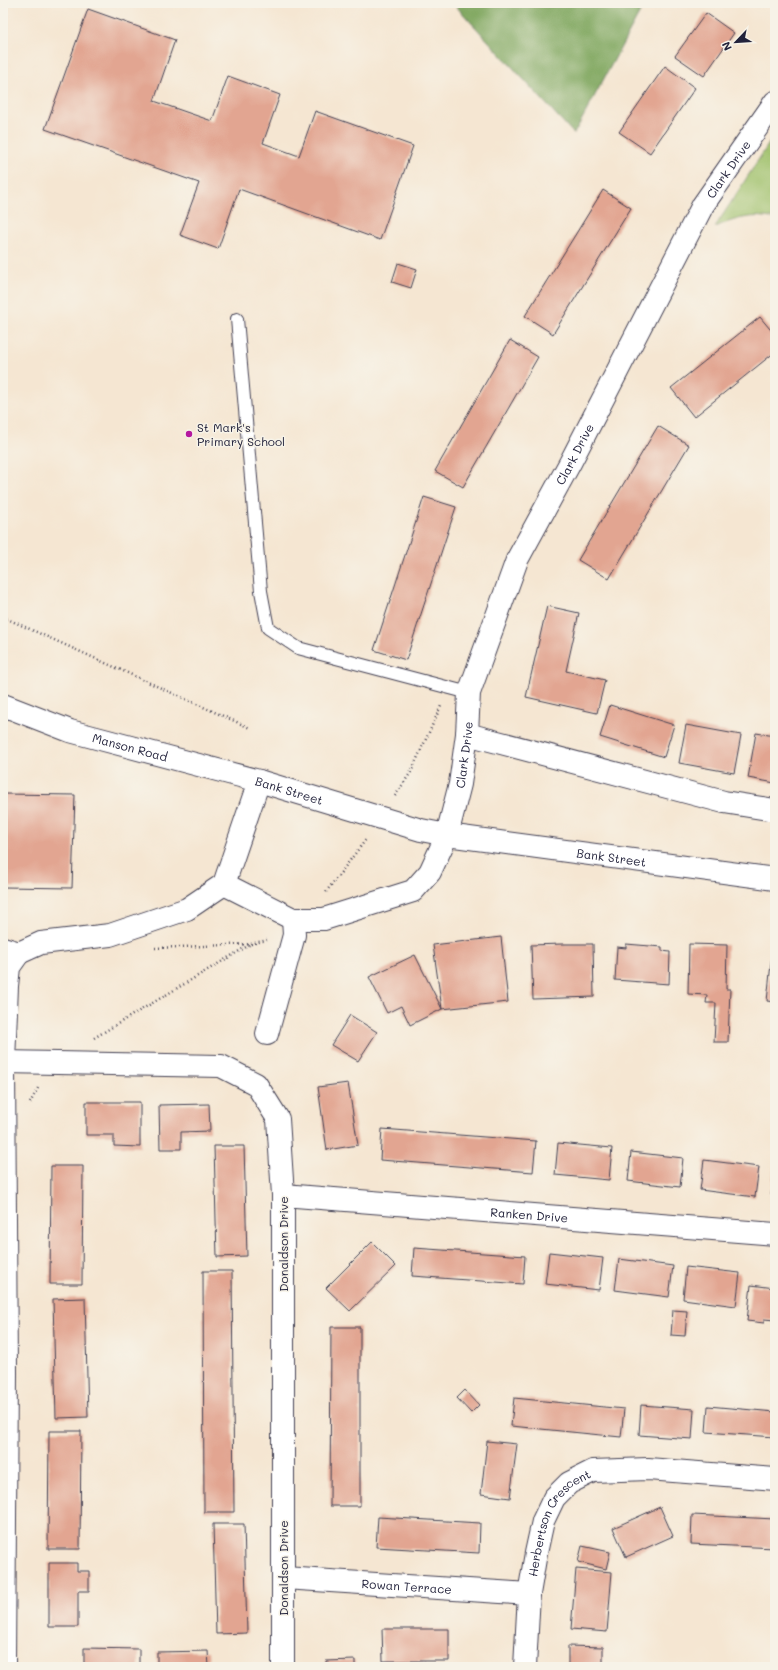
<svg xmlns="http://www.w3.org/2000/svg" width="778" height="1670" font-family="Mali,sans-serif">
  <style>
    .green { fill: #9ec069; stroke: #607152 }
    .forest { fill: #7ea65d; stroke: #50644c }
    .building { fill: #e2a591 }
    .lines { fill: none; stroke-linecap: round; stroke-linejoin: round }
    .lane-casing { stroke: #423f52; stroke-width: 14 }
    .street-casing { stroke: #423f52; stroke-width: 24 }
    .primary-casing { stroke: #423f52; stroke-width: 24 }
    .path { stroke: #423f52; stroke-width: 2.5; stroke-dasharray: 1 3; stroke-linecap: butt }
    .lane { stroke: #fff; stroke-width: 12 }
    .street { stroke: #fff; stroke-width: 22 }
    .primary { stroke: #fff; stroke-width: 22 }
    .poi-dot { fill: #b5179e; stroke: #f7f3e8; stroke-width: 1.5 }
    .labels { text-anchor: middle; dominant-baseline: central; stroke-width: 3; stroke-linejoin: round; paint-order: stroke }
    .street-label { font-size: 12px; fill: #22223b; stroke: #f7f3e8 }
    .poi-label { font-size: 12px; fill: #22223b; stroke: #f7f3e8; text-anchor: start }
  </style>
  <rect width="100%" height="100%" fill="#f7f3e8"/>
  <filter id="ink" filterUnits="userSpaceOnUse"><feTurbulence type="fractalNoise" baseFrequency=".025" numOctaves="2"/><feDisplacementMap in="SourceGraphic" scale="8" xChannelSelector="R" yChannelSelector="G"/><feConvolveMatrix kernelMatrix="1 2 1 2 8 2 1 2 1" color-interpolation-filters="sRGB"/></filter>
  <filter id="wash" filterUnits="userSpaceOnUse"><feTurbulence type="fractalNoise" baseFrequency=".012" numOctaves="4" result="noise"/><feDisplacementMap in="SourceGraphic" scale="16" xChannelSelector="R" yChannelSelector="G"/><feGaussianBlur stdDeviation="0.9" result="paint"/><feColorMatrix in="noise" values="0 0 0 0 0 0 0 0 0 0 0 0 0 0 0 0 0 1.4 0 .05"/><feComposite in="paint" operator="in"/></filter>
  <g filter="url(#wash)">
    <rect width="100%" height="100%" fill="#f5e6d2"/>
    <!-- green -->
    <path class="green" d="M775,134V219C753,213 735,219 715,227Z"/>
    <!-- forest -->
    <path class="forest" d="M453,3H645L574,134Z"/>
    <g id="blocks">
      <!-- building -->
      <path class="building" d="M88,9L175,40L154,101L212,121L228,76L280,95L263,143L299,156L315,111L413,146L380,240L239,189L218,249L180,235L199,183L45,129Z
        M706,13L734,33L704,76L675,56Z
        M665,66L695,88L650,153L619,132Z
        M603,190L631,208L553,334L525,316Z
        M398,263L417,269L411,288L392,282Z
        M760,317L775,335V352L694,417L671,388Z
        M510,340L538,357L463,487L435,471Z
        M658,426L689,445L609,579L578,560Z
        M424,497L456,507L406,660L374,650Z
        M547,606L579,613L566,671L605,680L597,713L526,697Z
        M610,705L674,725L664,757L600,737Z
        M686,725L741,735L734,773L679,763Z
        M756,733L775,736V783L748,778Z
        M3,794L75,795L72,888L3,887Z
        M501,937L508,1002L442,1009L410,1025L401,1006L387,1013L369,977L415,955L442,1009L433,945Z
        M562,944H593L594,997L533,999L531,945Z
        M626,944L662,947V951L670,952L669,984L615,980L617,947L626,948Z
        M689,944L727,945L726,989H730L728,1042H714L716,1003H706L707,995L688,994Z
        M772,954L775,955V1002L767,1001Z
        M350,1015L377,1032L358,1061L331,1045Z
        M348,1083L358,1145L327,1150L318,1087Z
        M86,1102H140V1147L114,1146V1135H86Z
        M209,1104L210,1131L181,1132V1149H160L159,1105Z
        M382,1129L536,1141L533,1172L380,1160Z
        M558,1143L612,1148L609,1180L555,1175Z
        M214,1146H244L247,1256L217,1257Z
        M631,1152L683,1158L680,1187L628,1181Z
        M704,1160L759,1167L755,1197L700,1190Z
        M51,1166H83L82,1284H50Z
        M774,1166H775V1195H771Z
        M372,1242L396,1266L350,1311L326,1288Z
        M414,1248L525,1256L523,1284L412,1276Z
        M549,1252L603,1258L599,1290L545,1284Z
        M619,1259L673,1266L669,1297L615,1290Z
        M686,1267L740,1273L736,1306L683,1299Z
        M203,1271H232L234,1512H204Z
        M751,1285L775,1288V1320L764,1319V1323L747,1321Z
        M85,1298L88,1417L56,1418L53,1299Z
        M673,1310L687,1311L685,1336L671,1335Z
        M331,1327H360V1506H330Z
        M465,1390L479,1405L471,1413L457,1398Z
        M514,1398L624,1409L621,1437L511,1426Z
        M641,1405L694,1409L692,1439L639,1435Z
        M708,1406L775,1412V1437L706,1432Z
        M49,1431H81L80,1549H48Z
        M487,1441L517,1444L510,1498L481,1494Z
        M660,1507L673,1536L626,1557L613,1528Z
        M692,1515L775,1519V1548L691,1544Z
        M378,1517L480,1523L479,1553L376,1547Z
        M213,1524H244L247,1633L216,1634Z
        M582,1546L610,1552L606,1569L578,1562Z
        M49,1563H77V1571H89V1591H78V1627H49Z
        M576,1569L612,1572L607,1632L571,1629Z
        M382,1629H449V1661H383Z
        M568,1646L603,1647V1667H568Z
        M84,1648L139,1649V1667H84Z
        M208,1651L209,1667H157V1652Z
        M355,1660V1667H326V1661Z"/>
    </g>
  </g>
  <g filter="url(#ink)">
    <use href="#blocks" fill-opacity="0" stroke="#423f52" stroke-width="1"/>
    <g class="lines">
      <!-- lane casing -->
      <g class="lane-casing">
        <path id="lane" d="M237,319L261,591L268,628L298,648L469,693"/>
      </g>
      <!-- street casing -->
      <g class="street-casing">
        <g id="street">
          <path d="M467,734L724,802L775,810"/>
          <path id="s1" d="M224,884L293,919H324L413,891L430,872L447,835L460,784L467,734L469,693L517,560L570,463L703,205L775,102"/>
          <path d="M3,948L19,953L41,943L110,935L187,909L224,884L259,781"/>
          <path d="M267,1034L294,935L293,919"/>
          <path d="M3,1062L221,1066L256,1084L278,1119L283,1195V1667"/>
          <path id="s2" d="M283,1195L775,1234"/>
          <path id="s3" d="M284,1578L529,1594"/>
          <path d="M4,1667L6,1373L4,1062L7,986L9,967L19,953"/>
          <path id="s4" d="M525,1667L529,1594L536,1553L543,1521L554,1498L569,1483L593,1471L648,1469L775,1479"/>
        </g>
      </g>
      <!-- primary casing -->
      <g class="primary-casing">
        <g id="primary">
          <path id="s5" d="M3,705L70,731L259,781L421,830L447,835L775,879"/>
        </g>
      </g>
      <!-- path -->
      <path class="path" d="M3,617L250,728
        M395,796L411,772L441,706
        M326,892L367,838
        M155,948L251,944L267,940
        M94,1038L251,944
        M30,1103L38,1088"/>
      <!-- lane -->
      <use href="#lane" class="lane"/>
      <!-- street -->
      <use href="#street" class="street"/>
      <!-- primary -->
      <use href="#primary" class="primary"/>
    </g>
  </g>
  <!-- markers -->
  <circle class="poi-dot" cx="189" cy="434" r="4"/>
  <g class="labels">
    <!-- street labels -->
    <g class="street-label">
      <text stroke="none"><textPath href="#s1" startOffset="998">Clark Drive</textPath></text>
      <text stroke="none"><textPath href="#s1" startOffset="674">Clark Drive</textPath></text>
      <text stroke="none"><textPath href="#s5" startOffset="134">Manson Road</textPath></text>
      <text stroke="none"><textPath href="#s1" startOffset="350">Clark Drive</textPath></text>
      <text stroke="none"><textPath href="#s5" startOffset="299">Bank Street</textPath></text>
      <text stroke="none"><textPath href="#s5" startOffset="629">Bank Street</textPath></text>
      <text stroke="none"><textPath href="#s2" startOffset="247">Ranken Drive</textPath></text>
      <text transform="translate(283 1244) rotate(-90)">Donaldson Drive</text>
      <text stroke="none"><textPath href="#s4" startOffset="154">Herbertson Crescent</textPath></text>
      <text transform="translate(283 1568) rotate(-90)">Donaldson Drive</text>
      <text stroke="none"><textPath href="#s3" startOffset="123">Rowan Terrace</textPath></text>
    </g>
    <!-- poi labels -->
    <g class="poi-label">
      <text x="197" y="427">St Mark's<tspan x="197" dy="14">Primary School</tspan></text>
    </g>
  </g>
  <!-- margin -->
  <rect width="778" height="1670" fill="none" stroke="#f7f3e8" stroke-width="16"/>
  <!-- north arrow -->
  <g transform="translate(736 42) rotate(245)" stroke="#f7f3e8" stroke-width="3" paint-order="stroke">
  <path d="M0-3L7 15L0 10L-7 15Z" fill="#22223b"/>
  <text y="-6" font-size="11" font-weight="bold" text-anchor="middle" fill="#22223b">N</text>
  </g>
</svg>
